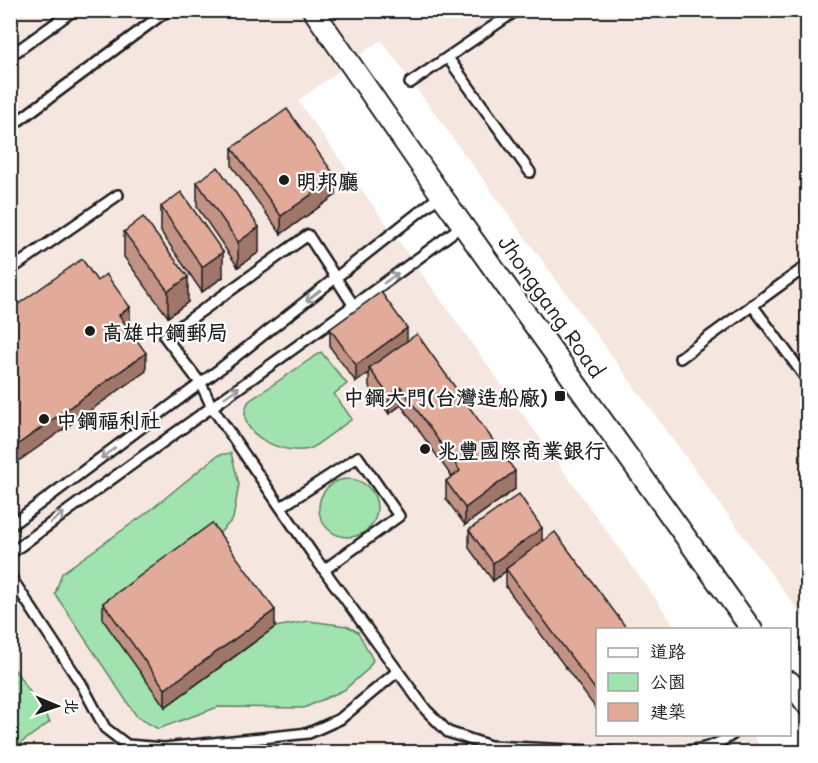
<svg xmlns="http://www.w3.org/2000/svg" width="818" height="763" font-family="Mali,'LXGW WenKai TC',sans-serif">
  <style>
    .built { fill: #f6e6e0 }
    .green { fill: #a0e3ae; stroke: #5e8065; stroke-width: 1.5 }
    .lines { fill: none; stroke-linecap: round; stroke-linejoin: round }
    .lane-casing { stroke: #1c1c1c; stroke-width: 14 }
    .street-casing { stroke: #1c1c1c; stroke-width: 24 }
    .lane { stroke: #fff; stroke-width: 9 }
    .street { stroke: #fff; stroke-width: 20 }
    .wall { fill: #c29284; stroke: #1c1c1c; stroke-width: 1.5 }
    .shaded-wall { fill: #9e776b; stroke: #1c1c1c; stroke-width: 1.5 }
    .building { fill: #e1aa99; stroke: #1c1c1c; stroke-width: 1.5 }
    .oneway { stroke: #999 }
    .poi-dot { fill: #1c1c1c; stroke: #fff; stroke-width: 2 }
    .labels { text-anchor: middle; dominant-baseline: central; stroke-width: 4.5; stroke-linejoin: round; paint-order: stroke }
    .poi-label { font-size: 21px; font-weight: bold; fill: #1c1c1c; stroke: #fff; text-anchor: start }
    .street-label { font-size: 21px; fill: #1c1c1c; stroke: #fff }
  </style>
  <rect width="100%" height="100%" fill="#fff"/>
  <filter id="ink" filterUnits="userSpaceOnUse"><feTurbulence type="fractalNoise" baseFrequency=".0167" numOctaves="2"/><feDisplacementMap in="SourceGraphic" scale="12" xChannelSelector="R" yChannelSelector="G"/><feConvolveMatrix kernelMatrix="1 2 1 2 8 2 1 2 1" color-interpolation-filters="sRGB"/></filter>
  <g filter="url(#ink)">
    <!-- built -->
    <path class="built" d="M11,11H807V623L381,40L298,101L677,629L598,630V734L752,735L765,752H11Z"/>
    <!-- green -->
    <path class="green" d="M321,352L347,384L334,394L352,419L312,448C288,458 229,434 249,401Z
      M231,453L239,484L233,519L212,541L165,707L275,627L309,621L347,626L358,632L373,660L367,670L344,690L304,708L218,707L158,729L137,717L55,594L62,573L148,512L218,455Z
      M319 508a29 29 0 1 1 58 0a29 29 0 1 1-58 0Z
      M11,664L50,722L11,750H10Z"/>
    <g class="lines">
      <!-- lane casing -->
      <g class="lane-casing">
        <path id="lane" d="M10,56L74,10
          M448,58L530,172
          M410,83L517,10
          M10,127L168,10
          M10,270L118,195
          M752,305L808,381
          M354,306L308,235L165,337L201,384L212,407L316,559L426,710L448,732L490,746L610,752
          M680,358L808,265
          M281,507L358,457L399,516L324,570
          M10,526L221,368L441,195
          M10,554C159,441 315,337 464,224
          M10,576L82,685L105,728L127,745L164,748L309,733L340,719L398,671
          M673,752C696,751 714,748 733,734"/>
      </g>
      <!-- street casing -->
      <g class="street-casing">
        <path id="street" d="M313,10L441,195L752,630
          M790,682L808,706"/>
      </g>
      <!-- lane -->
      <use href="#lane" class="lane"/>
      <!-- street -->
      <use href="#street" class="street"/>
    </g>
    <!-- wall -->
    <path class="wall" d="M232,148L336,195L281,234L232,166Z
      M197,182L259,252L238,267L197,207Z
      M161,207L223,277L202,292L161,232Z
      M124,232L188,302L168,317L124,257Z
      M330,329L407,341L515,489L465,525L446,499V481L452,477L401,405L389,414L369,386V373L356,382L330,347Z
      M469,530L542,541L597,630V710L506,587V571L493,581L469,548Z
      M103,603L275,627L165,707L103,620Z"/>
    <!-- shaded-wall -->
    <path class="shaded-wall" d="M336,177V195L281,234V216Z
      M259,227V252L238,267V242Z
      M223,252V277L202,292V267Z
      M188,277V302L168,317V291Z
      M130,307V325L119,333V315Z
      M407,328V346L369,368V373L356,382V365Z
      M146,353V371L10,467V450Z
      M401,387V405L389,414V396Z
      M515,471V489L465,525V508Z
      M542,528V545L506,569V571L493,581V563Z
      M275,610V627L165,707V689Z"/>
    <!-- building -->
    <path class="building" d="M287,109L336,177L281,216L232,148Z
      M218,167L259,227L238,242L197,182Z
      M181,192L223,252L202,267L161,207Z
      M143,217L188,277L168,291L124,232Z
      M82,259L97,281L106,274L130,307L119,315L146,353L10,450V310Z
      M381,292L407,328L356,365L330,329Z
      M417,334L515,471L465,508L446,481L460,471L401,387L389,396L369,368Z
      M519,494L542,528L493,563L469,530Z
      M212,523L275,610L165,689L103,603Z
      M555,532L628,630H597V692L506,569Z"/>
    <!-- one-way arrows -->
    <defs><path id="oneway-shaft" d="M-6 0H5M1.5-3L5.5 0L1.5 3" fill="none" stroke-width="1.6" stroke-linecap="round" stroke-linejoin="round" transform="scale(1.5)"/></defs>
    <g class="oneway">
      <use href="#oneway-shaft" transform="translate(391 278) rotate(-36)"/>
      <use href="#oneway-shaft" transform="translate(313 296) rotate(142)"/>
      <use href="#oneway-shaft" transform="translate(232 392) rotate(-35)"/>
      <use href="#oneway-shaft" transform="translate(108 453) rotate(143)"/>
      <use href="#oneway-shaft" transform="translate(57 518) rotate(-37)"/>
    </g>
  </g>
  <!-- markers -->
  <g class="poi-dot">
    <circle cx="284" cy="180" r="6"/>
    <circle cx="90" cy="331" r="6"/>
    <rect x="554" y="390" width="12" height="12" rx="3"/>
    <circle cx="44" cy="419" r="6"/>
    <circle cx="425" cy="449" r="6"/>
  </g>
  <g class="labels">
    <!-- poi labels -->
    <g class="poi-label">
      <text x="296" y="180">明邦廳</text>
      <text x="102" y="331">高雄中鋼郵局</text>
      <text x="548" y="396" text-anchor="end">中鋼大門(台灣造船廠)</text>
      <text x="56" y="419">中鋼福利社</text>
      <text x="437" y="449">兆豐國際商業銀行</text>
    </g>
    <!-- street labels -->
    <g class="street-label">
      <text transform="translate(552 306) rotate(55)">Jhonggang Road</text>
    </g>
  </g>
  <!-- margin -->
  <rect width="818" height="763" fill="none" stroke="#fff" stroke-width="36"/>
  <rect x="18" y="18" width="782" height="727" fill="none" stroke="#1c1c1c" stroke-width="2" filter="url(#ink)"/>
  <!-- legend -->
  <rect x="596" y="628" width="195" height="108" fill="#ffffff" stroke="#a4a4a4" stroke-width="1.5"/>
  <rect x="608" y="648" width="30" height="9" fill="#ffffff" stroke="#a4a4a4" stroke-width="1.5"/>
  <text x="650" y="658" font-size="18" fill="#1c1c1c">道路</text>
  <rect x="608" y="673" width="30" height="18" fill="#a0e3ae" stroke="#a4a4a4" stroke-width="1.5"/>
  <text x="650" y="688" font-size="18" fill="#1c1c1c">公園</text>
  <rect x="608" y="703" width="30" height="18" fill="#e1aa99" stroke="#a4a4a4" stroke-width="1.5"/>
  <text x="650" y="718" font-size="18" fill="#1c1c1c">建築</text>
  <!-- north arrow -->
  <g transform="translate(57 706) rotate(92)" stroke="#ffffff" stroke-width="4.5" paint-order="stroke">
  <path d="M0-4.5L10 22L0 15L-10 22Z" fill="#1c1c1c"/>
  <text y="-9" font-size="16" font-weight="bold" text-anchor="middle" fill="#1c1c1c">北</text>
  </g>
</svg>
